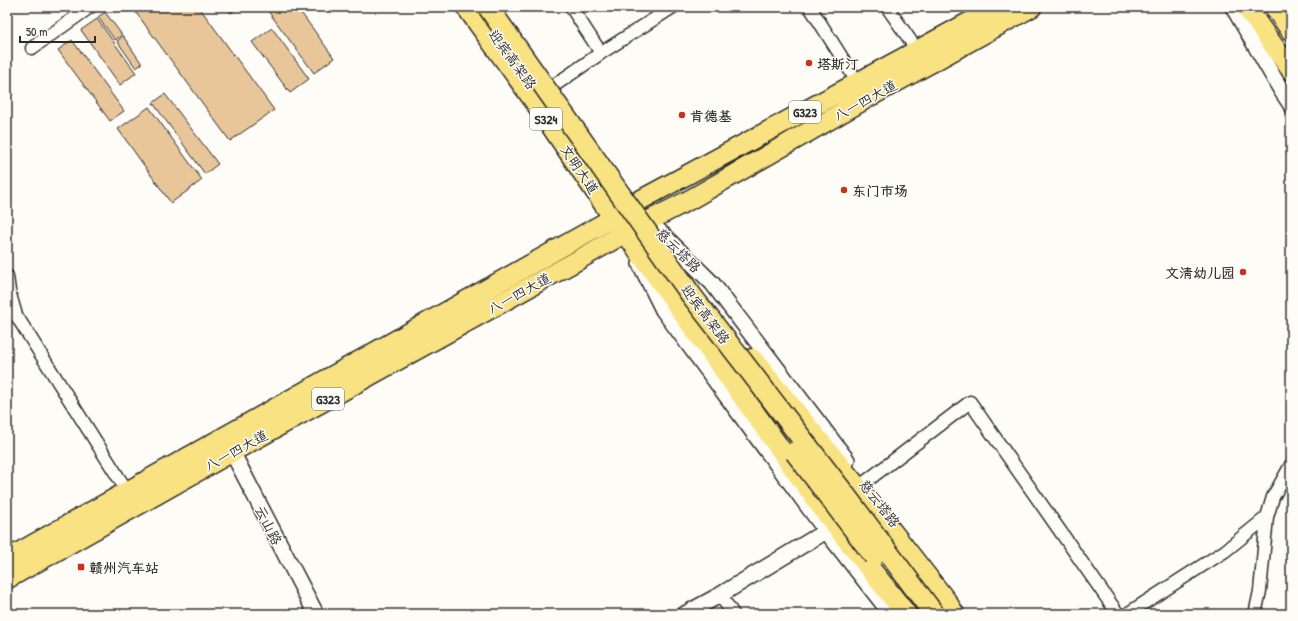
<svg xmlns="http://www.w3.org/2000/svg" width="1298" height="621" font-family="'Patrick Hand','LXGW WenKai TC',sans-serif">
  <style>
    .building { fill: #e9c59a; stroke: #2b2b2b }
    .lines { fill: none; stroke-linecap: round; stroke-linejoin: round }
    .minor-casing { stroke: #2b2b2b; stroke-width: 15 }
    .tertiary-casing { stroke: #2b2b2b; stroke-width: 18 }
    .primary-casing { stroke: #2b2b2b; stroke-width: 22 }
    .trunk-casing { stroke: #2b2b2b; stroke-width: 23 }
    .minor { stroke: #fdfcf7; stroke-width: 12 }
    .tertiary { stroke: #fdfcf7; stroke-width: 15 }
    .primary { stroke: #f8e281; stroke-width: 19 }
    .trunk { stroke: #f8e281; stroke-width: 20 }
    .trunk-bridge-casing { stroke: #2b2b2b; stroke-width: 23; stroke-linecap: butt }
    .trunk-bridge { stroke: #f8e281; stroke-width: 20 }
    .poi-dot { fill: #c8321e; stroke: #fdfcf7; stroke-width: 1.5 }
    .labels { text-anchor: middle; dominant-baseline: central; stroke-width: 3; stroke-linejoin: round; paint-order: stroke }
    .shield { fill: #fdfcf7; stroke: #6a6a68; stroke-width: 1 }
    .shield-label { font-size: 13px; font-weight: bold; fill: #2b2b2b }
    .street-label { font-size: 14px; fill: #2b2b2b; stroke: #fdfcf7 }
    .poi-label { font-size: 14px; font-weight: bold; fill: #2b2b2b; stroke: #fdfcf7; text-anchor: start }
  </style>
  <rect width="100%" height="100%" fill="#fdfcf7"/>
  <filter id="ink" filterUnits="userSpaceOnUse"><feTurbulence type="fractalNoise" baseFrequency=".025" numOctaves="2"/><feDisplacementMap in="SourceGraphic" scale="8" xChannelSelector="R" yChannelSelector="G"/><feConvolveMatrix kernelMatrix="1 2 1 2 8 2 1 2 1" color-interpolation-filters="sRGB"/></filter>
  <g filter="url(#ink)">
    <!-- building -->
    <path class="building" d="M132,7H199L274,110L230,141Z
      M226,7H239L231,13Z
      M265,7H297L334,58L314,73Z
      M105,12L122,35L115,40L98,17Z
      M97,19L136,73L120,85L81,30Z
      M272,28L309,79L290,93L252,42Z
      M123,36L142,64L136,68L117,41Z
      M72,40L124,111L110,121L58,50Z
      M165,94L218,164L205,174L153,103Z
      M149,107L202,180L171,203L118,129Z
      M870,610L873,614H863Z"/>
    <g class="lines">
      <!-- minor casing -->
      <g class="minor-casing">
        <path id="minor" d="M571,7L601,53
          M810,7L858,83
          M887,7L917,50
          M32,48L90,7
          M552,87L601,53L673,7
          M7,276L9,291L16,315L127,491
          M864,483L970,402L1118,614
          M720,595L733,614
          M1127,614L1225,551L1267,517L1273,497L1291,465
          M1255,614L1260,591L1267,517"/>
      </g>
      <!-- tertiary casing -->
      <g class="tertiary-casing">
        <path id="tertiary" d="M1233,7L1281,90L1291,105
          M649,221L712,283L847,460
          M640,264L663,310L826,531L891,614
          M227,442L316,614
          M685,614L720,595L826,531"/>
      </g>
      <!-- primary casing -->
      <g class="primary-casing">
        <path id="primary" d="M466,7L534,101L613,218L631,241L685,316
          M1246,7L1291,70
          M1274,7L1291,31
          M7,559L613,218L635,203L997,7
          M7,579L232,452L580,259L625,233L691,199L864,100L1032,7"/>
      </g>
      <!-- trunk casing -->
      <g class="trunk-casing">
        <path id="trunk" d="M676,303L823,509L906,614
          M752,359L853,482L946,601L954,614"/>
      </g>
      <!-- minor -->
      <use href="#minor" class="minor"/>
      <!-- tertiary -->
      <use href="#tertiary" class="tertiary"/>
      <!-- primary -->
      <use href="#primary" class="primary"/>
      <!-- trunk -->
      <use href="#trunk" class="trunk"/>
      <!-- trunk-bridge casing -->
      <g class="trunk-bridge-casing">
        <path id="trunk-bridge" d="M488,7L692,296L843,492L934,614
          M795,452L874,556"/>
      </g>
      <!-- trunk-bridge -->
      <use href="#trunk-bridge" class="trunk-bridge"/>
    </g>
  </g>
  <!-- markers -->
  <g class="poi-dot">
    <circle cx="809" cy="63" r="4"/>
    <circle cx="682" cy="115" r="4"/>
    <circle cx="844" cy="190" r="4"/>
    <circle cx="1243" cy="272" r="4"/>
    <rect x="77" y="563" width="8" height="8" rx="2"/>
  </g>
  <g class="labels">
    <!-- shield labels -->
    <g class="shield">
      <rect x="789" y="101" width="32" height="22" rx="3"/>
      <rect x="530" y="108" width="32" height="22" rx="3"/>
      <rect x="312" y="388" width="32" height="22" rx="3"/>
    </g>
    <g class="shield-label">
      <text x="805" y="112">G323</text>
      <text x="546" y="119">S324</text>
      <text x="328" y="399">G323</text>
    </g>
    <!-- street labels -->
    <g class="street-label">
      <text transform="translate(513 59) rotate(54)">迎宾高架路</text>
      <text transform="translate(865 100) rotate(-29)">八一四大道</text>
      <text transform="translate(580 169) rotate(56)">文明大道</text>
      <text transform="translate(679 250) rotate(45)">慈云塔路</text>
      <text transform="translate(519 293) rotate(-29)">八一四大道</text>
      <text transform="translate(706 314) rotate(53)">迎宾高架路</text>
      <text transform="translate(236 450) rotate(-29)">八一四大道</text>
      <text transform="translate(880 503) rotate(52)">慈云塔路</text>
      <text transform="translate(269 525) rotate(63)">云山路</text>
    </g>
    <!-- poi labels -->
    <g class="poi-label">
      <text x="817" y="63">塔斯汀</text>
      <text x="690" y="115">肯德基</text>
      <text x="852" y="190">东门市场</text>
      <text x="1235" y="272" text-anchor="end">文清幼儿园</text>
      <text x="89" y="567">赣州汽车站</text>
    </g>
  </g>
  <!-- margin -->
  <rect width="1298" height="621" fill="none" stroke="#fdfcf7" stroke-width="24"/>
  <rect x="12" y="12" width="1274" height="597" fill="none" stroke="#2b2b2b" stroke-width="1.5" filter="url(#ink)"/>
  <!-- scale -->
  <path d="M20 36v6h75v-6" fill="none" stroke="#2b2b2b" stroke-width="2"/>
  <text x="26" y="36" font-size="12" fill="#2b2b2b" stroke="#fdfcf7" stroke-width="3" paint-order="stroke">50 m</text>
</svg>
